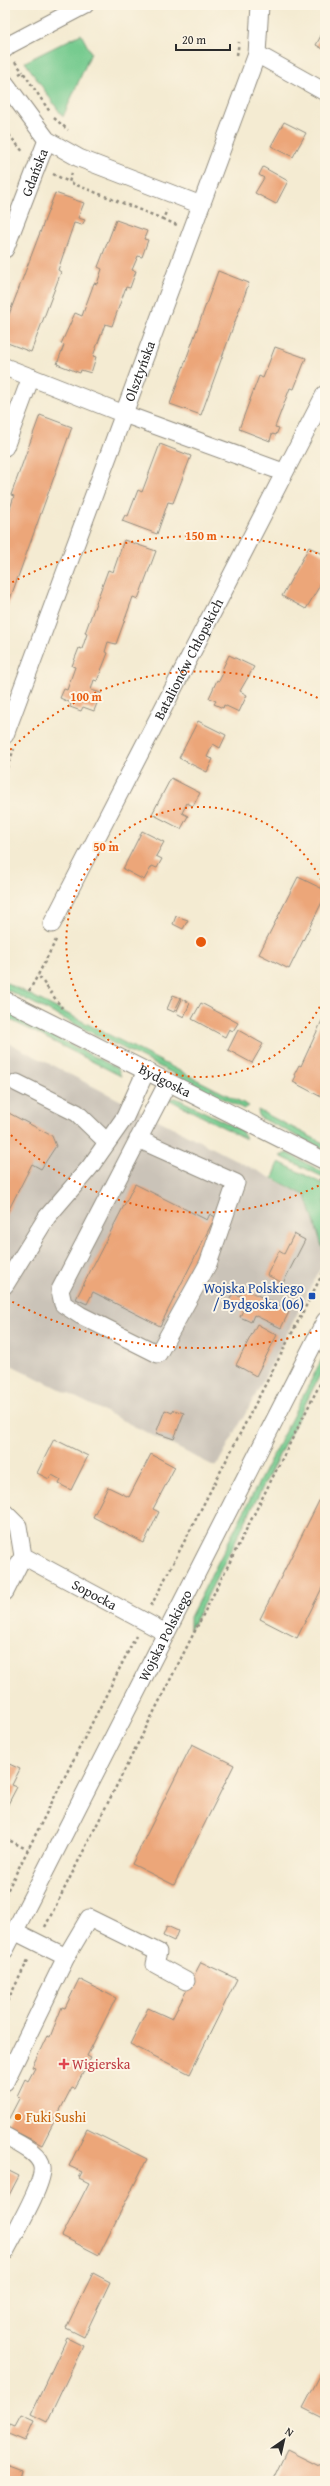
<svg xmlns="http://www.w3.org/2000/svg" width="330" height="2486" font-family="'Gentium Book Plus',serif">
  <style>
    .industrial { fill: #cac3b8 }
    .green { fill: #76cb8f; stroke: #507b5d }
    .building { fill: #eca679 }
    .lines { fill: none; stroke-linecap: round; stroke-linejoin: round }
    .minor-casing { stroke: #908b7e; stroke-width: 19 }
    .path { stroke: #908b7e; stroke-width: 2.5; stroke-dasharray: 3 3; stroke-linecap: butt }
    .minor { stroke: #fff; stroke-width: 17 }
    .ring { fill: none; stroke: #e8590c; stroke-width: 2; stroke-dasharray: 2 4 }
    .transit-dot { fill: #1a4fb4; stroke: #fcf5e5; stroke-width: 1.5 }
    .health-dot { fill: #e0444e; stroke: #fcf5e5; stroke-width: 1.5 }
    .food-dot { fill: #e8710a; stroke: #fcf5e5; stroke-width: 1.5 }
    .labels { text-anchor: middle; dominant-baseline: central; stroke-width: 4; stroke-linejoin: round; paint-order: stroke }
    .street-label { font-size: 14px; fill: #2b2b2b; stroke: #fcf5e5 }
    .transit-label { font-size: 14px; fill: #164399; stroke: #fcf5e5; text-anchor: end }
    .health-label { font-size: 14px; fill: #be3a42; stroke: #fcf5e5; text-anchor: start }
    .food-label { font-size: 14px; fill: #c56008; stroke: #fcf5e5; text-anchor: start }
    .centre { fill: #e8590c; stroke: #fcf5e5; stroke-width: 2 }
    .ring-label { font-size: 12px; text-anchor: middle; font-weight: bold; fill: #e8590c; stroke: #fcf5e5; stroke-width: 4; stroke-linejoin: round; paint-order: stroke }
  </style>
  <rect width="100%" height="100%" fill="#fcf5e5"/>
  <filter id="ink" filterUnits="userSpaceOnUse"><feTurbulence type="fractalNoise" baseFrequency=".025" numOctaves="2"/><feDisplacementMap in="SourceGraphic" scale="8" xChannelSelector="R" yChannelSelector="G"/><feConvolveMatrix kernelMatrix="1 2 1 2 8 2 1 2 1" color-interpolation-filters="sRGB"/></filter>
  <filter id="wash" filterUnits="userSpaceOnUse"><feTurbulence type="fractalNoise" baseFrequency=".012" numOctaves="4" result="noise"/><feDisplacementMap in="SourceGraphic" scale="16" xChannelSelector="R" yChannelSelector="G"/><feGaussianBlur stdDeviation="0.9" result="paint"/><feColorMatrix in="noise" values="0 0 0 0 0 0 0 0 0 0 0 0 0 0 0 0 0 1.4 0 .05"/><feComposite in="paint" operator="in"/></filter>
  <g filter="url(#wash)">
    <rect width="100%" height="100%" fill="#f4ebd2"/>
    <!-- industrial -->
    <path class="industrial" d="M9,1043L306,1196L325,1259L260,1387L216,1467L5,1362V1051Z"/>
    <!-- green -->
    <path class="green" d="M81,34L91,53L63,117L25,62Z
      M5,982L233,1098L249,1106L244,1109L5,989Z
      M5,1012L117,1068L121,1076L5,1017Z
      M176,1098L241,1130L246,1139L168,1099Z
      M258,1110L325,1144V1150L259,1117Z
      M287,1153L325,1173V1178L280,1156Z
      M279,1162L325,1185V1256L306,1196L273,1178Z
      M325,1353V1365L190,1630V1617Z"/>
    <g id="blocks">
      <!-- building -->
      <path class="building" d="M325,28V50L316,45Z
        M284,122L306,133L293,157L271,146Z
        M263,167L288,181L276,204L255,193L264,178L259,175Z
        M55,193L84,203L78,218L85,220L82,225L74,223L58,270L61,272L31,352L5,342V325Z
        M116,220L147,231L144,239L148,240L142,257L138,256L132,270L136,271L130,288L126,287L112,326L105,324L93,356L96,357L91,373L81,370L80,373L57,364L64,345L61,344L75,313L82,316L94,283L97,284L102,269L98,267Z
        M218,271L249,283L201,415L170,404Z
        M275,347L306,358L294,389L290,388L275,427L279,428L276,435L272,434L270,441L239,429L259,376L263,378Z
        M40,415L72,427L5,613V513L9,512L14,496L11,495Z
        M160,444L191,456L173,503L168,502L157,534L122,521L125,515L128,516L138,490L142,492Z
        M124,540L156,551L138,599L133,597L116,644L108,642L105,652L108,653L97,681L94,680L91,690L101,693L94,711L83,707L81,711L70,707L71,703L60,698L64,689L67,690L75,667L72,666L79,648L82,649L87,634L85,633L108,570L113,572Z
        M309,547L325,555V569L319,587L306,609L282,596Z
        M229,655L254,667L240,691L247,695L239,712L224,705L223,708L214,704L216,701L209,698L217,680L219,681L223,673L221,672Z
        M198,721L226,735L220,748L213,744L207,757L213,759L207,772L179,758Z
        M171,778L200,793L193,806L187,803L182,813L188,816L181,829L152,814Z
        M142,831L164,842L156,856L162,859L157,868L152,866L144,880L123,869Z
        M298,877L325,890V896L289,969L259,954Z
        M176,916L188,920L183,929L173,924Z
        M173,995L181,998L174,1012L167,1009Z
        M182,999L190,1003L184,1017L176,1013Z
        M201,1003L238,1023L233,1031L229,1029L225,1037L192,1019Z
        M325,1014V1099L293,1082L296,1076L294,1075L299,1065L301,1066Z
        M238,1030L263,1044L252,1063L228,1050Z
        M5,1111L52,1136L56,1146L41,1169L32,1164L5,1217Z
        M135,1184L207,1220L210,1214L219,1219L216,1224L212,1223L160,1326L93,1292L87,1304L76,1299Z
        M294,1234L305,1240L283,1283L267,1275L279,1251L284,1254Z
        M244,1289L290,1310L281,1328L254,1315L251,1322L240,1317L243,1310L228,1303L233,1293L240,1296Z
        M257,1324L277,1335L256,1376L236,1365Z
        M165,1410L172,1413L174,1410L184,1413L174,1439L156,1433Z
        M54,1439L88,1456L71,1490L59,1484L61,1480L52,1475L49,1479L37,1473Z
        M151,1454L175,1467L153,1509L159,1512L144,1543L93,1517L108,1487L129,1497Z
        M325,1489V1582L297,1638L260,1619Z
        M192,1744L234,1765L174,1885L132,1864Z
        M5,1762L20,1769L12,1785L17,1787L5,1810Z
        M167,1926L178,1931L174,1941L163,1936Z
        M201,1962L237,1979L190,2074L130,2044L148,2008L172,2019Z
        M79,1979L116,1998L87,2056L91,2058L75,2088L72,2087L42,2145L5,2126L20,2097L17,2096L25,2079L28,2081L35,2068L32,2067L47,2036L50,2037L62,2007L65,2008Z
        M87,2129L147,2159L99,2255L62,2236L89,2183L79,2178L82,2172L69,2166Z
        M5,2169L19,2176L5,2203Z
        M93,2273L110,2282L84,2337L66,2328Z
        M67,2338L83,2346L47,2422L31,2414Z
        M325,2366V2419L303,2408Z
        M21,2415L34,2421L25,2441L6,2433L10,2424L15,2426Z
        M287,2450L325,2469V2481H272Z
        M5,2464L24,2471L21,2481H5Z"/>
    </g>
  </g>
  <g filter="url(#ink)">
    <use href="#blocks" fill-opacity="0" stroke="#908b7e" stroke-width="1"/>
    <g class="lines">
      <!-- minor casing -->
      <g class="minor-casing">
        <g id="minor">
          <path d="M5,49L9,45L85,5"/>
          <path d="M257,54L325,92"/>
          <path d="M5,83L47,140L79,158L201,205"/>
          <path id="s1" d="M5,249L47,140"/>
          <path d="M5,367L124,414L283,472"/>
          <path d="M5,447L31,377"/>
          <path id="s2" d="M5,735L257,54L260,5"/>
          <path id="s3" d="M52,924L325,394"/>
          <path id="s4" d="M5,1000L325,1161"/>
          <path d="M17,1083L77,1113L107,1142"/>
          <path d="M138,1139L236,1183L208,1264L158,1354L80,1315L63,1304L60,1290L168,1082"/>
          <path d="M5,1285L47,1217L90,1167L125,1117L146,1071"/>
          <path id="s5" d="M5,1513L18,1526L23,1556L166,1633"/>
          <path d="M5,1592L23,1556"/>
          <path d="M14,1931L66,1957L89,1918L158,1952L155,1964L186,1981"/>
          <path id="s6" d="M5,1950L325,1321"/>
          <path d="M5,2082L66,1957"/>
          <path d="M5,2136C16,2143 40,2152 42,2167C45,2182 13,2236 5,2252"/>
        </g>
      </g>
      <!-- path -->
      <path class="path" d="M237,55L239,42
        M15,62L23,72
        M19,74L23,72L50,112
        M54,118L68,130
        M5,130L24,153
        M72,173L69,182L163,219L167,210
        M53,174L69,182
        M163,219L177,225
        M5,773L14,749
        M56,940L38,975L62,1008
        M5,979L10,982
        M29,991L38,975
        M319,1179L325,1182
        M151,1606L325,1269
        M5,1838L28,1850
        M5,1895L136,1636
        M45,1927L325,1374
        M5,2006L29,1958"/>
      <!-- minor -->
      <use href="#minor" class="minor"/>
    </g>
  </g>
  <!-- distance rings -->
  <g class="ring">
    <path d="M325 996A135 135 0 1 1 325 888"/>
    <path d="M324 1183A271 271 0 0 1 6 1130M6 754A271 271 0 0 1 324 701"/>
    <path d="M323 1329A406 406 0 0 1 7 1299M7 585A406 406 0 0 1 323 555"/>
  </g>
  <!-- markers -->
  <rect class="transit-dot" x="308" y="1292" width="8" height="8" rx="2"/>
  <path class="health-dot" d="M62 2058h4v4h4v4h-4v4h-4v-4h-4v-4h4z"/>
  <circle class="food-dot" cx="18" cy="2117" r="4"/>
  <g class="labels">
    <!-- street labels -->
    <g class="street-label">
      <text stroke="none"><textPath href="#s1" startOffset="82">Gdańska</textPath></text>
      <text stroke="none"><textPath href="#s2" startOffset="388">Olsztyńska</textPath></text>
      <text stroke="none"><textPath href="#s3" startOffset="298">Batalionów Chłopskich</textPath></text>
      <text stroke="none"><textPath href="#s4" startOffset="179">Bydgoska</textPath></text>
      <text stroke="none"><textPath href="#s5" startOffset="130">Sopocka</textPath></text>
      <text stroke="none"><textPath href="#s6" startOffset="353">Wojska Polskiego</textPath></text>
    </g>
    <!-- transit labels -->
    <g class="transit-label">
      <text x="304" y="1288">Wojska Polskiego<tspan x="304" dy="16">/ Bydgoska (06)</tspan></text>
    </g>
    <!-- health labels -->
    <g class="health-label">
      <text x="72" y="2064">Wigierska</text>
    </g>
    <!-- food labels -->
    <g class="food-label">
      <text x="26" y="2117">Fuki Sushi</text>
    </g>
  </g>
  <circle cx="201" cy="942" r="6" class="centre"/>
  <g class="ring-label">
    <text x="201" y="540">150 m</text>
    <text x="86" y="701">100 m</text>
    <text x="106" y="851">50 m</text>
  </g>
  <!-- margin -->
  <rect width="330" height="2486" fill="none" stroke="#fcf5e5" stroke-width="20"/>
  <!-- north arrow -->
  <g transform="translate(284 2440) rotate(34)" stroke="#fcf5e5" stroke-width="3" paint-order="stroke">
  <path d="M0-3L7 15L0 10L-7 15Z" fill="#2b2b2b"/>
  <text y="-6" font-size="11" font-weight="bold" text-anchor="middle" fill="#2b2b2b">N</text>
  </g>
  <!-- scale -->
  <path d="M176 44v6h54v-6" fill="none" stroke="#2b2b2b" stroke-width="2"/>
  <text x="182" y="44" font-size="12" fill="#2b2b2b" stroke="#fcf5e5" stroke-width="3" paint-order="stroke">20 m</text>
</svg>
